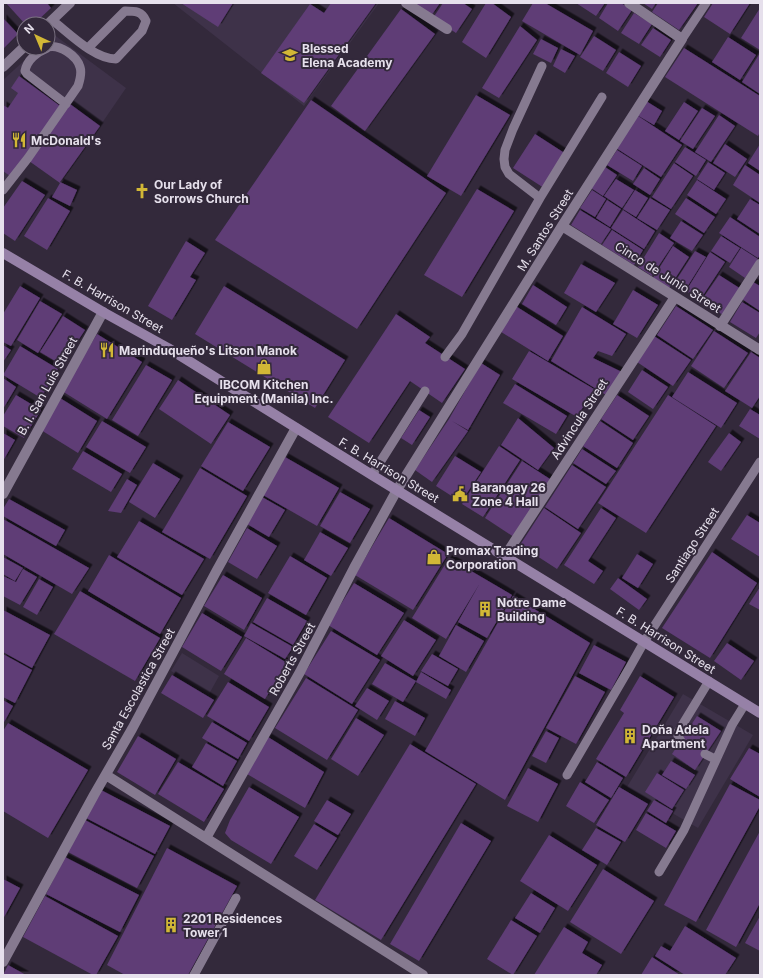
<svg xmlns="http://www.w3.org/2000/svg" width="763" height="978" font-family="Inter,sans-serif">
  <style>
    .built { fill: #3e3249 }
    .building { fill: #5e3c76; filter: url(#shadow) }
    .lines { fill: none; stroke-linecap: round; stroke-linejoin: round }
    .service { stroke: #867a90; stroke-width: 9 }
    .minor { stroke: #867a90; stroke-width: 10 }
    .secondary { stroke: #9681a7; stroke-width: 10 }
    .labels { text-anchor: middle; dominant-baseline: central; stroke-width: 4; stroke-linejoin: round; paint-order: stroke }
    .poi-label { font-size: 12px; font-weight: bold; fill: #e6e0ec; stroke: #33293b; text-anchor: start }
    .street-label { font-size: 12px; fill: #e6e0ec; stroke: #33293b }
  </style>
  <defs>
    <filter id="shadow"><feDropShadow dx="3.5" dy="-3.5" stdDeviation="0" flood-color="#0009"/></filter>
  </defs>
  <rect width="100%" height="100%" fill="#33293b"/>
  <!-- built -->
  <path class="built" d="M173,3H379L304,106Z
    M53,34L126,88L102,123L71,102L3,196V80L38,48H48V39Z
    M182,653L219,676L209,694L171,671Z
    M683,694L753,735L698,828L627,787Z"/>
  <!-- building -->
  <path class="building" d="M6,3H47L51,8L34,24H25Z
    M181,3H233L218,27Z
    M331,3H376L304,103L261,73L310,4L324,13Z
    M412,3H440L431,16Z
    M443,3H463L472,9L456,33L433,18Z
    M486,3H492L511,17L486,58L462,42Z
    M533,3H545L593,31L580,55L522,21Z
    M576,3H605L596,16Z
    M608,3H621L632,10L618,31L599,18Z
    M643,3H656L652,9Z
    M658,3H698L679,30L652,12Z
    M713,3H750L730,34L704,17Z
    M760,8V50L741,38Z
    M401,9L435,34L365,131L331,106Z
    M634,13L652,24L639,44L621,33Z
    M3,18L18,34L3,49Z
    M520,26L537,40L499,98L482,88Z
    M653,28L671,40L660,57L641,45Z
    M594,36L616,50L603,71L580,57Z
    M728,37L756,55L740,80L712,62Z
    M541,39L558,48L551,63L533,54Z
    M684,48L760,96V132L758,136L665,77Z
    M561,49L575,56L565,73L553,66Z
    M619,52L641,66L628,87L606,73Z
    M760,53V94L742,82Z
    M19,76L60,106L10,176L3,171V105L8,108L18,93L11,88Z
    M476,95L510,115L461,196L427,176Z
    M311,100L446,193L357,329L215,240Z
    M646,101L662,111L654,125L637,115Z
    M684,102L698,111L679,140L665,131Z
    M70,104L100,126L60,182L77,190L70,206L52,197L60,183L29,161Z
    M702,108L715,116L693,149L680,141Z
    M719,115L735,126L711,162L695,152Z
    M638,116L682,145L661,177L616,148Z
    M535,134L566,154L544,188L513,168Z
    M725,144L747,159L735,177L713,163Z
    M760,144V171L748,163Z
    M685,147L706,160L696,176L675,162Z
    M617,150L642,166L633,181L607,165Z
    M708,162L725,173L714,190L697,179Z
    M674,163L693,176L671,209L652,197Z
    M745,165L760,175V203L733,185Z
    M605,167L617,175L603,196L591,188Z
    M644,168L660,179L650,195L633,184Z
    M616,179L634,190L622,208L604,196Z
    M697,180L726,199L716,214L687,195Z
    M22,181L45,195L15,241L3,233V208Z
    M477,189L514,211L462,297L424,275Z
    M592,190L606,199L595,217L580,208Z
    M635,190L648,198L636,217L623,209Z
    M48,198L70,211L47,250L24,236Z
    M650,198L670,210L657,230L637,218Z
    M686,198L715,217L704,233L675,214Z
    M750,199L760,205V234L737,219Z
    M607,200L621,209L610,227L596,218Z
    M580,210L611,229L601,244L571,225Z
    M623,210L655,231L644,249L611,228Z
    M730,217L760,237V255L758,258L719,233Z
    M681,221L703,235L692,251L670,238Z
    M612,230L643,250L634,265L602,245Z
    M659,233L674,243L652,276L638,267Z
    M721,236L740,248L730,263L711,251Z
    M186,241L205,253L190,277L196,280L172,320L148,306Z
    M673,246L689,257L669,288L653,278Z
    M741,248L758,259L745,278L729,267Z
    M695,251L706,257L684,292L673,285Z
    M710,252L725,262L700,300L686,291Z
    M581,264L615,283L596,312L564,293Z
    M719,275L741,289L723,315L701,301Z
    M753,282L760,286V311L742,299Z
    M533,285L567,307L556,325L522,304Z
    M20,286L40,298L11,346L3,342V314Z
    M224,286L345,360L315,408L195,334Z
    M633,290L658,305L637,338L613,324Z
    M40,301L62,314L38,353L17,340Z
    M742,302L760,313V332L756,338L730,322Z
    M514,305L563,336L548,361L498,330Z
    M676,306L713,330L693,359L657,335Z
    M582,307L626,334L612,356L598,351L593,358L624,373L606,395L551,361Z
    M396,314L430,337L425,343L465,369L442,403L410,381L369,443L328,417Z
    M63,316L85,330L62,365L40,352Z
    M714,331L748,353L724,388L691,366Z
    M97,334L142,362L107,419L62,391Z
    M654,336L691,360L673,386L637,362Z
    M3,345L11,350L3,362Z
    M20,346L58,369L41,398L3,375Z
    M529,351L594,389L577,417L512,379Z
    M751,352L760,358V396L752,408L725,391Z
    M481,363L500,375L468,430L452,421L468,431L432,482L415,470L449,419Z
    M146,365L172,380L138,436L112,420Z
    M642,370L668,387L653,409L628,392Z
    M688,372L737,403L721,428L672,397Z
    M3,378L16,387L3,409Z
    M178,380L230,415L211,444L159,409Z
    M515,384L567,416L556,434L503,403Z
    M16,395L41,410L24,438L3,426V416Z
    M617,395L649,416L633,440L601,419Z
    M668,395L716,426L646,533L598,503Z
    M60,398L97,421L78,453L41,430Z
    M750,409L760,415V439L739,426Z
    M419,410L430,417L412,445L401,438Z
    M518,418L554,448L538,470L501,445Z
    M102,421L146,447L130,473L86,447Z
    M600,421L633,443L617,468L583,446Z
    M228,422L270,447L243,491L201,466Z
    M3,433L15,440L3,461Z
    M729,433L741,442L721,471L708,462Z
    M499,446L520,460L483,517L462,504Z
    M582,449L616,471L606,484L573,463Z
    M83,451L122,474L111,492L72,469Z
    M455,456L481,472L461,502L436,486Z
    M285,457L339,488L317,526L263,495Z
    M522,461L550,479L514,537L485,518Z
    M153,463L180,479L155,518L129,502Z
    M572,465L606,487L578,529L545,507Z
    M200,468L247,496L210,559L162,532Z
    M127,479L137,485L121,513L108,511Z
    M340,492L370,509L350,543L320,526Z
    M262,497L285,510L269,537L247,524Z
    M9,499L65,530L56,546L3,516V509Z
    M544,508L581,533L557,569L520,545Z
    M601,508L616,518L588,561L603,571L594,584L564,565Z
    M747,515L760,523V557L731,539Z
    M389,518L448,554L413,610L355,575Z
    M3,519L89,568L72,594L3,554Z
    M139,521L204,559L182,595L117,557Z
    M247,528L277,546L257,579L228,562Z
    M320,532L348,548L331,576L304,560Z
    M712,552L757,583L710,658L662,628Z
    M637,554L653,564L638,588L622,578Z
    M109,555L181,598L160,634L88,591Z
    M290,556L327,578L306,615L268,593Z
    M3,557L23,568L15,581L3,574Z
    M449,558L512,595L487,638L458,622L480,583L446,639L412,618Z
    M23,569L37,577L20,605L3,596V576L16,582Z
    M223,575L262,598L244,630L204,606Z
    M618,578L647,599L639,610L610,589Z
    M39,579L53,587L37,615L23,607Z
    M354,583L404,613L377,655L328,625Z
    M760,587V610L749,604Z
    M80,591L160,638L135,681L54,634Z
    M513,596L590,643L505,800L425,751Z
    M267,598L307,621L293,645L253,622Z
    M3,610L50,635L32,668L3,652Z
    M202,613L242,637L221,671L182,647Z
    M404,620L436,640L413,676L381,656Z
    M251,623L293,647L285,659L244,636Z
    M456,625L484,641L466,672L439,656Z
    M331,631L380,660L352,704L304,674Z
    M246,638L287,663L265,699L224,674Z
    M727,643L754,661L741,680L714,661Z
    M594,645L626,662L611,690L579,673Z
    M3,654L32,670L15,703L3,697Z
    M432,654L458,669L448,686L421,671Z
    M385,663L416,681L403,702L372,684Z
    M421,672L451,690L446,699L416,682Z
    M172,675L214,700L203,718L161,693Z
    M575,676L605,692L576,744L546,728Z
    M640,676L674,697L626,777L596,759L624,713L620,710Z
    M306,678L358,710L327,760L275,728Z
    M228,682L269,707L249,741L207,716Z
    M367,688L389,701L377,720L355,706Z
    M3,700L13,706L3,724Z
    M395,701L425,718L415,736L385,719Z
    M697,716L721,731L695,770L672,754Z
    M356,718L384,735L358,776L331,759Z
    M212,722L247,743L238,759L202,738Z
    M8,723L88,770L48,838L3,811V731Z
    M546,731L559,738L546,763L532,756Z
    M138,736L176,759L155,795L117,772Z
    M268,737L324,772L305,808L247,774Z
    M206,743L237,761L223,786L192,767Z
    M410,744L476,784L381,940L315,900Z
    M749,748L760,754V797L730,779Z
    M671,761L695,775L686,789L662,775Z
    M178,762L224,789L204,822L158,794Z
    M597,762L623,778L611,798L585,782Z
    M528,768L558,784L538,822L507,806Z
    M657,773L684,790L672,809L645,792Z
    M580,782L609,800L594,823L566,806Z
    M730,784L760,800V806L696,922L664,905Z
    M249,787L299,817L271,864L231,840L225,833L230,820Z
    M619,787L648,804L625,842L596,825Z
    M101,790L170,826L155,854L86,818Z
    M327,800L351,814L338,835L314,821Z
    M654,800L673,811L666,823L647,811Z
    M646,813L676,831L666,848L636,830Z
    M85,820L154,856L137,888L68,852Z
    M461,823L491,841L419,961L390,944Z
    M314,824L337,838L317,870L294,856Z
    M596,828L621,842L607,865L582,850Z
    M760,831V903L736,947L706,930Z
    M549,835L597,865L568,911L520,881Z
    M167,848L237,886L188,975H125L107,965Z
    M65,857L139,895L120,932L46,894Z
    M603,869L654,901L621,954L570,922Z
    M3,879L20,888L3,919Z
    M531,893L555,908L540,933L515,918Z
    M45,896L118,936L96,975H93L23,937Z
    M760,916V951L745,943Z
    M511,920L537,936L513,975L487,959Z
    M685,926L736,958L725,975H685L655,956L661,946L670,951Z
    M564,927L588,942L582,953L602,965L596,975H534Z
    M652,957L680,975H641Z
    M8,965L26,975H3Z"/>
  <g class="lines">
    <!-- service -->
    <path class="service" d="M52,20C69,33 94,59 116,59L142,31L146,21C142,11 135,11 125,11L88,48
      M682,39L706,3
      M47,48C37,52 27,60 25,71L27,74L66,104
      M3,190L28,158L78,86C80,80 82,73 80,67C77,56 60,44 48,47
      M540,198L509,174L505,167L504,159L505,150L513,129L542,66
      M445,357L462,334L540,198L602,97
      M372,475L425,391
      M681,741L678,736V732L709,681
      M705,754L715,759
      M567,775L630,667L644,642L760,462
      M659,872L684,830L732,725L745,704
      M194,975L236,898"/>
    <!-- minor -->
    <path class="minor" d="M406,3L447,29
      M48,24L70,3
      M3,67L24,47
      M562,226L760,350
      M720,326L760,264
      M3,494L103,312
      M505,556L675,297
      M106,775L423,975
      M206,838L300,672L354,568L397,490L562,226L682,39L629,3
      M3,962L94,795L132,729L217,570L296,428"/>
    <!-- secondary -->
    <path class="secondary" d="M3,253L103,312L168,348L372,475L760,713"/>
  </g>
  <!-- icons -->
  <defs>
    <g id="school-bare" transform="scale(1.2)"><path d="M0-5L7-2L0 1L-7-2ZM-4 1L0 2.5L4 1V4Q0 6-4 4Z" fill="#d2b736" stroke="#33293b" stroke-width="2.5" paint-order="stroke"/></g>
    <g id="restaurant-bare" transform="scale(1.2)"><path d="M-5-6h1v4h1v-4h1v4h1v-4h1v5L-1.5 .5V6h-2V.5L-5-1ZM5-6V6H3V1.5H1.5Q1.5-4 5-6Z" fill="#d2b736" stroke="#33293b" stroke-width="2.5" paint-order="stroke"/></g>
    <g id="church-bare" transform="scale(1.2)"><path d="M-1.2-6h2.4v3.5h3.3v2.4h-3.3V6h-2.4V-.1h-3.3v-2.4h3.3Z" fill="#d2b736" stroke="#33293b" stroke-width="2.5" paint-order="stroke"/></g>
    <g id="shop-bare" transform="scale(1.2)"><path d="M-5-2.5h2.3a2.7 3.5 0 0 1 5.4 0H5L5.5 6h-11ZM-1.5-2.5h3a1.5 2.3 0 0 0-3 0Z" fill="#d2b736" stroke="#33293b" stroke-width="2.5" paint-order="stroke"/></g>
    <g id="civic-bare" transform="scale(1.2)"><path d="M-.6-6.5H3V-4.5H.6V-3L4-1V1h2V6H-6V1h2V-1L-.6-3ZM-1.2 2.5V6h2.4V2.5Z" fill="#d2b736" stroke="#33293b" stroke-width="2.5" paint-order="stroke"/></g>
    <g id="building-bare" transform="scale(1.2)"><path d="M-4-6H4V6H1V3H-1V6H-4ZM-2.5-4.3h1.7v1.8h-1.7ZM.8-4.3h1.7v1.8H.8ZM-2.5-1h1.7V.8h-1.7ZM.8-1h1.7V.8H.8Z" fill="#d2b736" stroke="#33293b" stroke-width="2.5" paint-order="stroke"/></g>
  </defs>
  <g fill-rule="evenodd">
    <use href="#school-bare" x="290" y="55"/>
    <use href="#restaurant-bare" x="19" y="140"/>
    <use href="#church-bare" x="142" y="191"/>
    <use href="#restaurant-bare" x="107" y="350"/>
    <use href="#shop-bare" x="264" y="367"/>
    <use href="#civic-bare" x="460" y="494"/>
    <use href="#shop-bare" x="434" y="557"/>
    <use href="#building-bare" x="485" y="609"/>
    <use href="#building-bare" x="630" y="736"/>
    <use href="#building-bare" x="171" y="925"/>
  </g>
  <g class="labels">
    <!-- poi labels -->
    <g class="poi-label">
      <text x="302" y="48">Blessed<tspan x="302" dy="14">Elena Academy</tspan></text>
      <text x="31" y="140">McDonald's</text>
      <text x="154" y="184">Our Lady of<tspan x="154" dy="14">Sorrows Church</tspan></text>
      <text x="119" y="350">Marinduqueño's Litson Manok</text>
      <text x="264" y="384" text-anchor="middle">IBCOM Kitchen<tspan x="264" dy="14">Equipment (Manila) Inc.</tspan></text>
      <text x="472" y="487">Barangay 26<tspan x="472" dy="14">Zone 4 Hall</tspan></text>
      <text x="446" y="550">Promax Trading<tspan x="446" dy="14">Corporation</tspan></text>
      <text x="497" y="602">Notre Dame<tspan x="497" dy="14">Building</tspan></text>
      <text x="642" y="729">Doña Adela<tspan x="642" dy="14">Apartment</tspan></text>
      <text x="183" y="918">2201 Residences<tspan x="183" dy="14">Tower 1</tspan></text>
    </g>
    <!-- street labels -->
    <g class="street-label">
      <text transform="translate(545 230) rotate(-58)">M. Santos Street</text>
      <text transform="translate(668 277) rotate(32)">Cinco de Junio Street</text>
      <text transform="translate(113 301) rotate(30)">F. B. Harrison Street</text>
      <text transform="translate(47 386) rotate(-61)">B. I. San Luis Street</text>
      <text transform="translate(579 419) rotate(-57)">Advincula Street</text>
      <text transform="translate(389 470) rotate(31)">F. B. Harrison Street</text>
      <text transform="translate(692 545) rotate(-57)">Santiago Street</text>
      <text transform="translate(666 640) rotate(32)">F. B. Harrison Street</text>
      <text transform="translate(292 659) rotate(-61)">Roberts Street</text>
      <text transform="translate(138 689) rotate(-61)">Santa Escolastica Street</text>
    </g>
  </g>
  <!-- border -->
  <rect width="763" height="978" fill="none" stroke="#e6e0ec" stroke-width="8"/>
  <!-- north arrow -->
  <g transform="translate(36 36) rotate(316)"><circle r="19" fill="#33293b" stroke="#7b7282"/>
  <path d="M0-3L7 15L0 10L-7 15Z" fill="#d2b736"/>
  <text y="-6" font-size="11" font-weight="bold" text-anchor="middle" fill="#e6e0ec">N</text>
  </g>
</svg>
